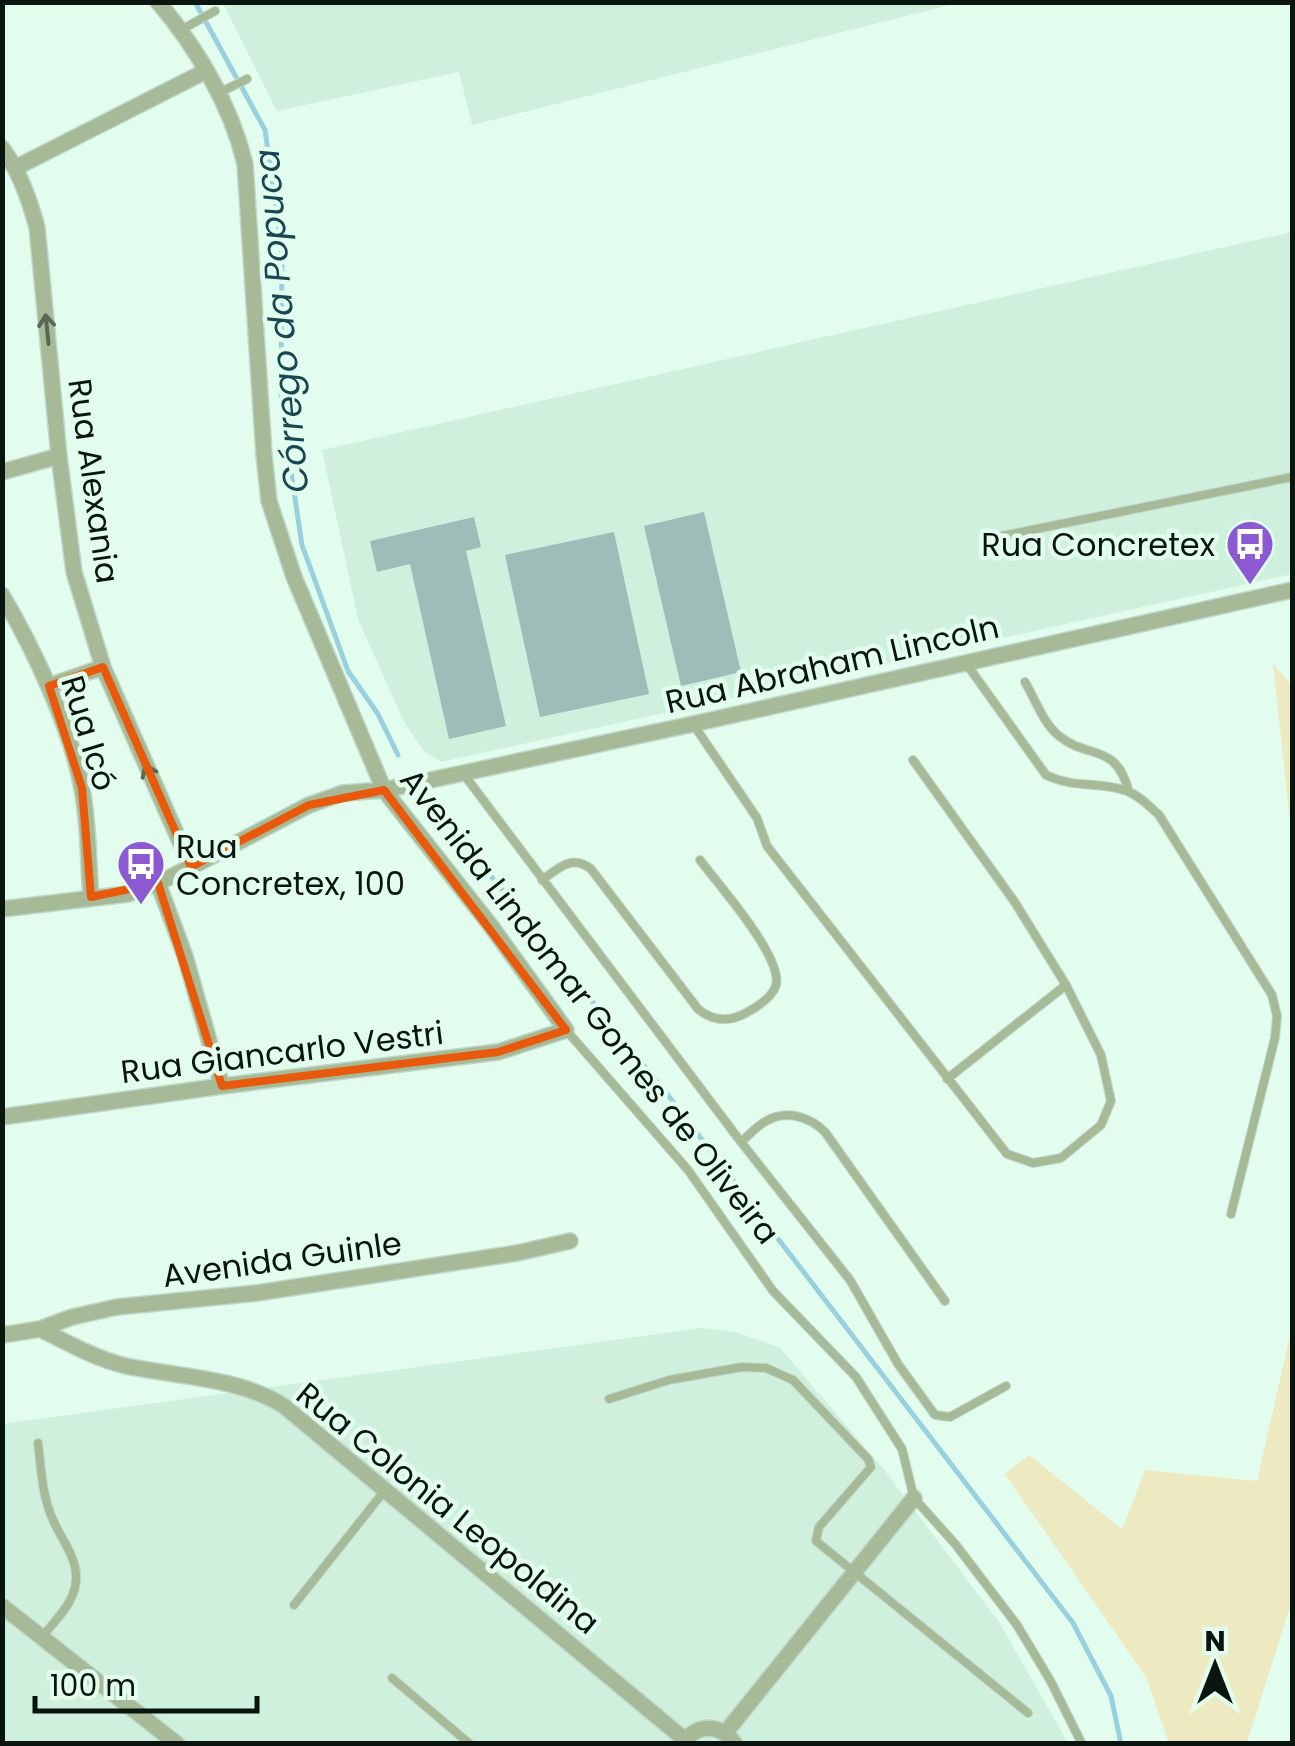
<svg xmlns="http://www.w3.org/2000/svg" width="1295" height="1746" font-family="Poppins,sans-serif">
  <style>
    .built { fill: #cef0dc }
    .green { fill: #edeac2 }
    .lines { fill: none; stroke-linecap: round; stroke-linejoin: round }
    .stream { stroke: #99d0de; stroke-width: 5 }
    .building { fill: #9dbdb9 }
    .lane-casing { stroke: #c0d8ca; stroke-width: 10 }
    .street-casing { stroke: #c0d8ca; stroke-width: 18 }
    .lane { stroke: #a6ba97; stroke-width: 8 }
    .street { stroke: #a6ba97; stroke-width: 15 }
    .oneway { stroke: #586854 }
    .marked { fill: none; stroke: #e8590c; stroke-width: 8; stroke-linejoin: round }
    .labels { text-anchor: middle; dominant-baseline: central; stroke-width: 9; stroke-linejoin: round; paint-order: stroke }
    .street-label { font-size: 32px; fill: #0b1510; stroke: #e2fded }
    .poi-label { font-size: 32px; fill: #0b1510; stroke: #e2fded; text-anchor: end }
    .water-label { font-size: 35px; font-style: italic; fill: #174752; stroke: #e2fded }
  </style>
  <rect width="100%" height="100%" fill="#e2fded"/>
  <!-- built -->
  <path class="built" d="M223,3H958L472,125L459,72L277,111Z
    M1292,232V574L441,762L424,751L404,722L358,619L322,450Z
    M702,1328L735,1332L780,1348L885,1471L999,1622L1068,1743H3L2,1424Z"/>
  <!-- green -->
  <path class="green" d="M1273,664L1292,686V839L1291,830Z
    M1292,1327V1600L1247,1743H1169L1146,1677L1005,1474L1029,1455L1122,1529L1145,1470L1257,1481Z"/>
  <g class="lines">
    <!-- stream -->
    <path class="stream" d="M195,2L265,130L282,248L281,405L302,545L348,671L378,714L398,755
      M432,803L667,1094L1073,1623L1111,1696L1121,1744"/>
  </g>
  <!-- building -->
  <path class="building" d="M704,512L741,672L681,686L644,526Z
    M474,517L481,547L466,551L506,726L449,739L410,564L377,572L370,541Z
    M614,532L649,694L540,717L505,555Z"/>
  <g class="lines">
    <!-- lane casing -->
    <g class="lane-casing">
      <path id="lane" d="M181,30L215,11
        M217,94L247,79
        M992,538L1292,477
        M965,662L1046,775C1075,789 1099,781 1127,791C1140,796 1149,806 1159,815L1272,995L1277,1016L1275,1038L1231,1214
        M1025,682C1035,699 1043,723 1059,736C1089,760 1116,742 1129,792
        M693,724L757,818L767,846L1007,1154L1033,1163L1061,1158L1101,1125L1111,1101L1101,1055L1066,985L1014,901L913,760
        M462,772L741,1142L850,1280L898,1364L935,1415L950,1417L1006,1386
        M542,880C559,868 572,854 591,869L698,1009C711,1020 726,1022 742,1015C754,1009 772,999 776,985C783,957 718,884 700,860
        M566,1030L688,1170L773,1291L856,1377L902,1449L914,1498L956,1545L1017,1625L1050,1680L1082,1744
        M947,1079L1066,985
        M741,1142C749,1135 757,1126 766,1121C786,1109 810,1117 825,1132L945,1301
        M609,1399L669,1380L742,1367L766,1368L793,1380L868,1459L871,1467L819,1527L816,1541L1028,1713
        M38,1443C41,1468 42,1496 53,1520C58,1532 66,1543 71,1555C87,1591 63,1611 42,1637
        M294,1605L385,1490
        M392,1678L470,1744"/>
    </g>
    <!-- street casing -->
    <g class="street-casing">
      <path id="street" d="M2,148C20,172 29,199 37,227L59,456L74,572L103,667L191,867
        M15,168L206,71
        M2,472L59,456
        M2,595C34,649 71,728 82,789C89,824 88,861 91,897
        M49,686L103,667
        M158,883L185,956L222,1086
        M2,909L128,894L158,883L191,867L309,805L343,793L384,790L693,724L1292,590
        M2,1117L222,1086L498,1052L566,1030L491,926L384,790L294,577L269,501L264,455L245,164C231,105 197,48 158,2
        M40,1329C68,1343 96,1359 126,1366C178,1377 238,1377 284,1406L684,1739
        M2,1335L40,1329L72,1317L117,1307L257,1293L517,1253L570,1241
        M2,1606L177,1744
        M726,1732L914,1498
        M682,1744C697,1723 720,1723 735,1744"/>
    </g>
    <!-- lane -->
    <use href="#lane" class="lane"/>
    <!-- street -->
    <use href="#street" class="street"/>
  </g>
  <!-- one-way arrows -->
  <defs><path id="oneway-shaft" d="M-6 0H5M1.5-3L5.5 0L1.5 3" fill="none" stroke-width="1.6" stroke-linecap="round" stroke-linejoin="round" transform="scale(2.5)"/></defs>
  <g class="oneway">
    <use href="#oneway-shaft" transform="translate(47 329) rotate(-96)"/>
    <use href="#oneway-shaft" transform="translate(151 778) rotate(-114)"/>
  </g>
  <!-- marked area -->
  <path class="marked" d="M103,667L191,867L309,805L384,790L566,1030L498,1052L222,1086L158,883L91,897L82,788L49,686Z"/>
  <!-- icons -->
  <defs>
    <g id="bus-pin" transform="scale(2.5)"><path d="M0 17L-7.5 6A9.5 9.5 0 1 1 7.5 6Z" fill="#8b59d2" stroke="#e2fded"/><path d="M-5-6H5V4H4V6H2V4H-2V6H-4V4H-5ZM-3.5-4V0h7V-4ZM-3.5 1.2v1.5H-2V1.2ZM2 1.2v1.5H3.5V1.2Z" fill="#fff"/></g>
  </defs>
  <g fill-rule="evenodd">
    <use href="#bus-pin" x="1250" y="544"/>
    <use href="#bus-pin" x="141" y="864"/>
  </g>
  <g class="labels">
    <!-- street labels -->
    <g class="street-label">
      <text transform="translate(94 481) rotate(82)">Rua Alexania</text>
      <text transform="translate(832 664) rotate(-13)">Rua Abraham Lincoln</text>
      <text transform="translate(89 733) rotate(73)">Rua Icó</text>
      <text transform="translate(590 1006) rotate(52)">Avenida Lindomar Gomes de Oliveira</text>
      <text transform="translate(282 1052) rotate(-7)">Rua Giancarlo Vestri</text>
      <text transform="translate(282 1259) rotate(-8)">Avenida Guinle</text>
      <text transform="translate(448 1508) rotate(39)">Rua Colonia Leopoldina</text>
    </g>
    <!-- poi labels -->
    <g class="poi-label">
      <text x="1215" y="544">Rua Concretex</text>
      <text x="176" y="846" text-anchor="start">Rua<tspan x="176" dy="37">Concretex, 100</tspan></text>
    </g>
    <!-- water labels -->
    <g class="water-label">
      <text transform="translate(281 321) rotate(-95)">Córrego da Popuca</text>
    </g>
  </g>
  <!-- border -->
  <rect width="1295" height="1746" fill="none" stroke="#0b1510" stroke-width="10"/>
  <!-- north arrow -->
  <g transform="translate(1215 1666)" stroke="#e2fded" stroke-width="8" paint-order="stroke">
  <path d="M0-8L18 38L0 25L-18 38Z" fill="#0b1510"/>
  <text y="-15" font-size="28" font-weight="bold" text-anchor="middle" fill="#0b1510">N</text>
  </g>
  <!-- scale -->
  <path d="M35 1696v15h222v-15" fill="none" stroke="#0b1510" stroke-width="5"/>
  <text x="50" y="1696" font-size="30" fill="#0b1510" stroke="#e2fded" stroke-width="8" paint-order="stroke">100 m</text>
</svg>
